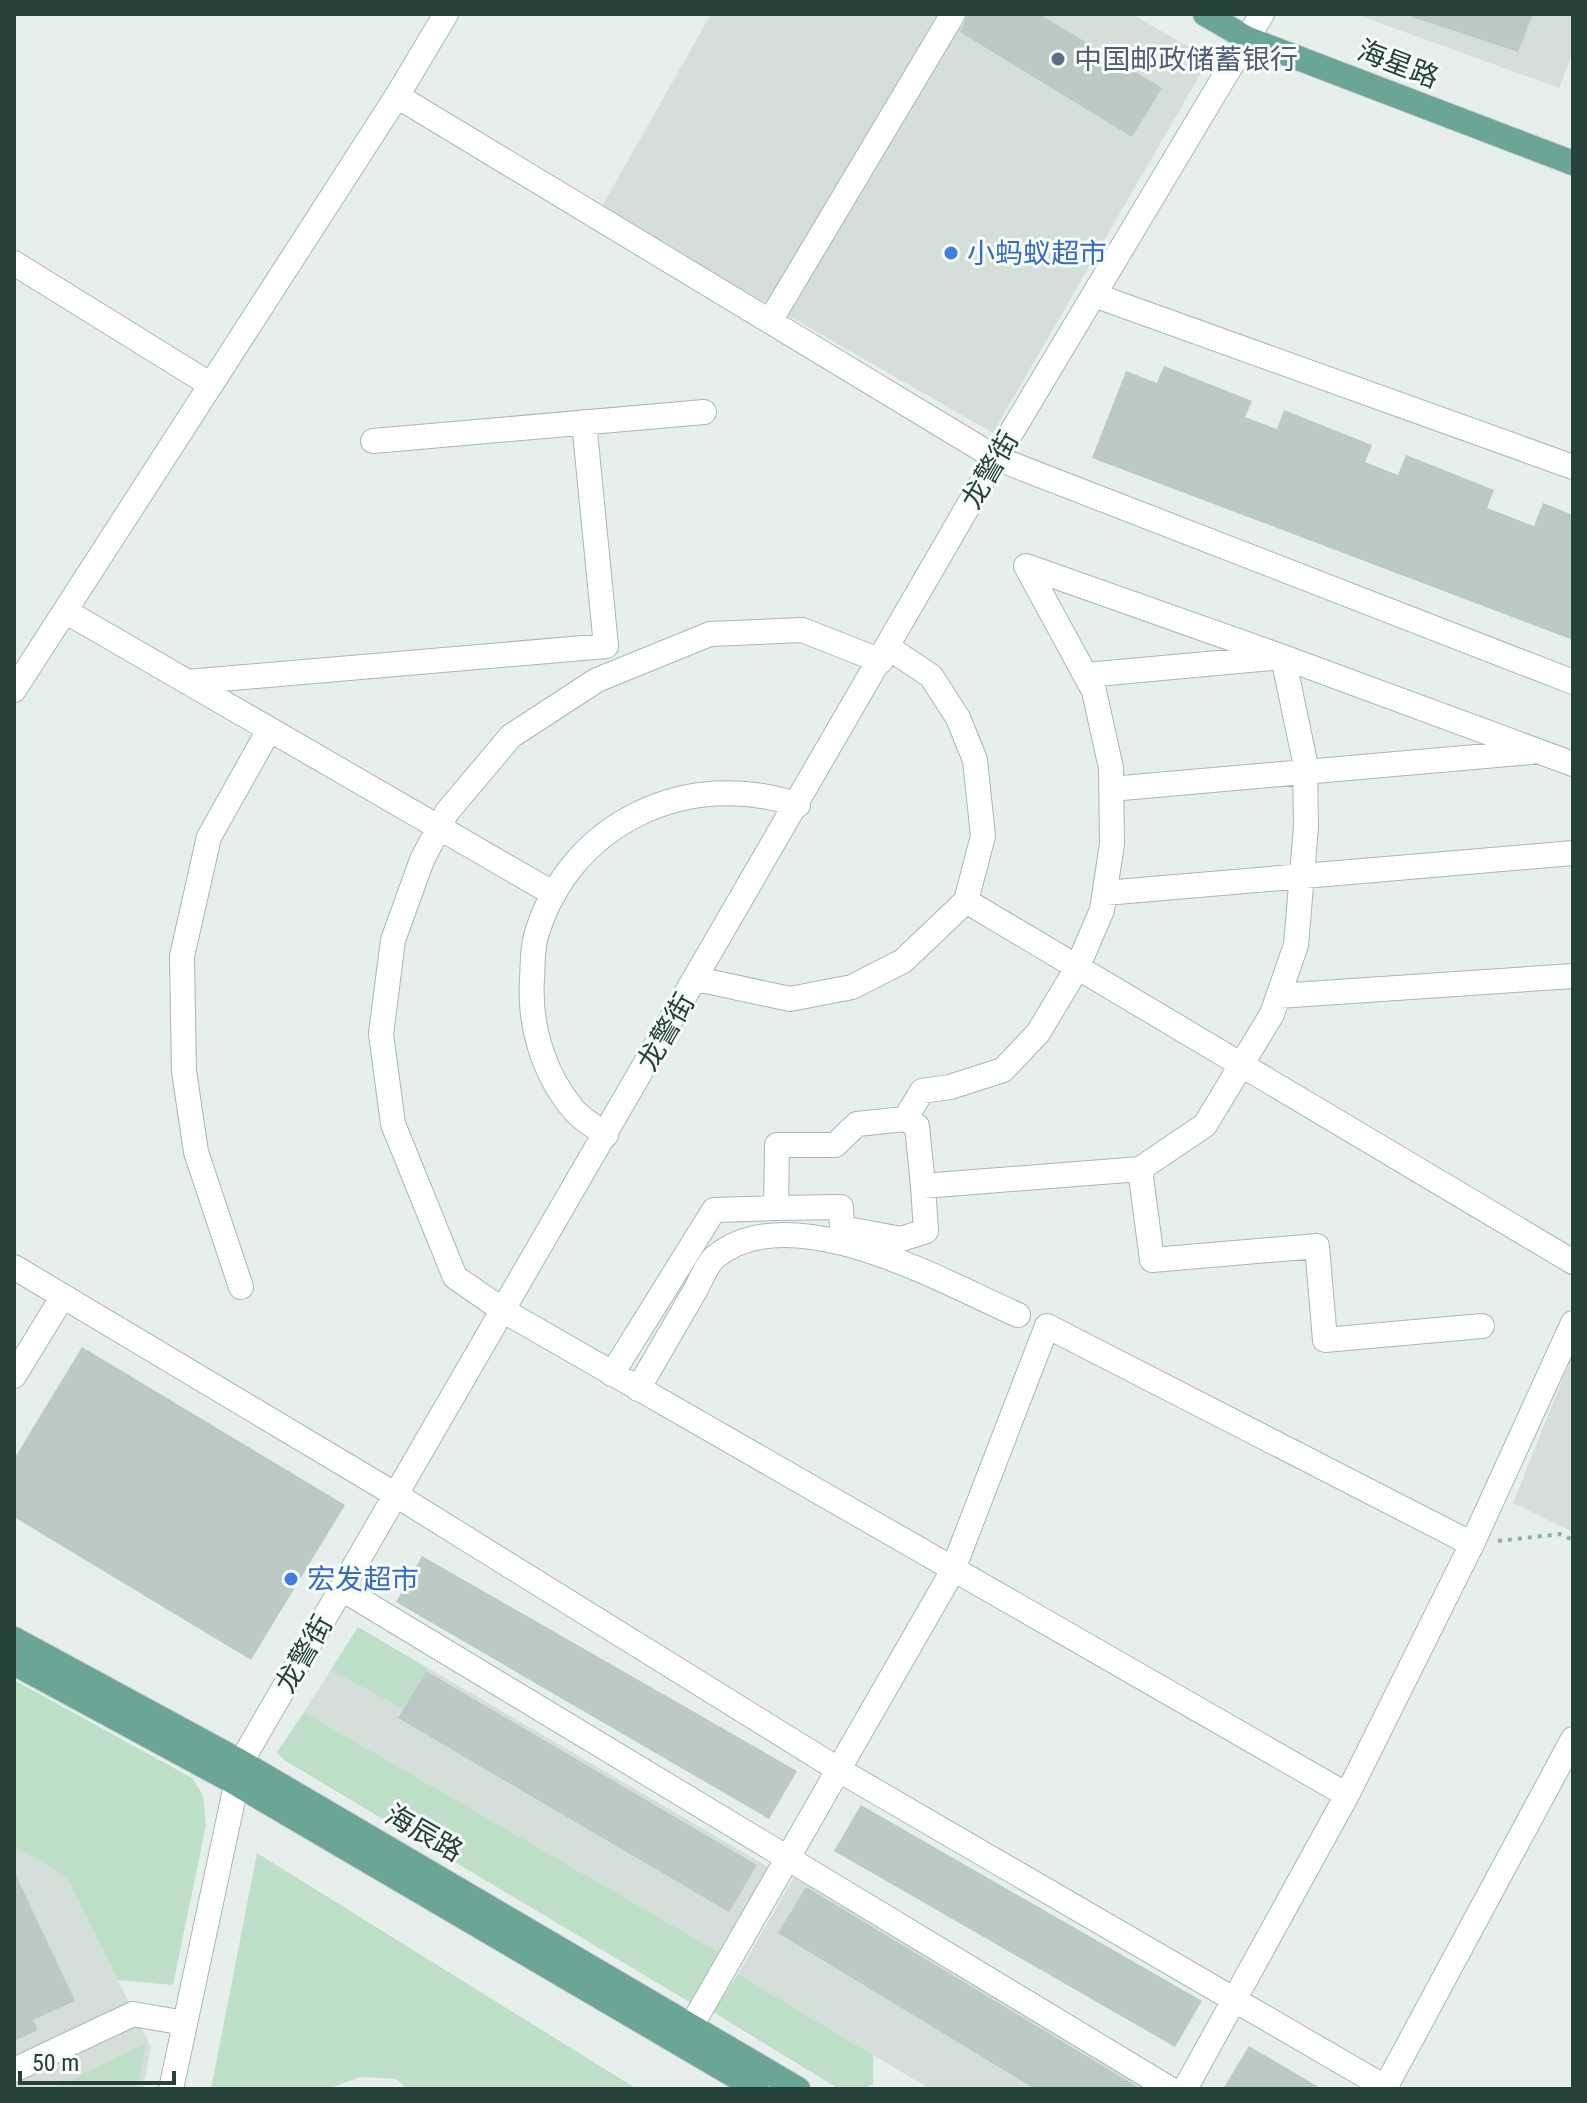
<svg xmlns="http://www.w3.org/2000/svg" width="1587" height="2103" font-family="'Roboto Condensed','Noto Sans SC',sans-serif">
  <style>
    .built { fill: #d4dfda }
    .green { fill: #bfe0c8 }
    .building { fill: #bbcac4 }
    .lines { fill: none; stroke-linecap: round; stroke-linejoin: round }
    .minor-casing { stroke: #a8b8b2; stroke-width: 26 }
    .major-casing { stroke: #c2cac8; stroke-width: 26 }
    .path { stroke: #86b3a5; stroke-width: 4; stroke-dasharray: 4 6; stroke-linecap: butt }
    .minor { stroke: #fff; stroke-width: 24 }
    .major { stroke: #6aa596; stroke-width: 24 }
    .service-dot { fill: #5c6f8a; stroke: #f7fbf9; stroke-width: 3 }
    .shop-dot { fill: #3f7fe0; stroke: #f7fbf9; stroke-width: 3 }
    .labels { text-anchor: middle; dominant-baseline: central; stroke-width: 6; stroke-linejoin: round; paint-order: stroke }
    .service-label { font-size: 28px; fill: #4e5e75; stroke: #f7fbf9; text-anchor: start }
    .street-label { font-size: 28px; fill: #24423a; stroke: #f7fbf9 }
    .shop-label { font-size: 28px; fill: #366cbe; stroke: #f7fbf9; text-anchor: start }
  </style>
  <rect width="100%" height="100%" fill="#e6efeb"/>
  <!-- built -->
  <path class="built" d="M711,14H1132L1209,59L993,433L601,208Z
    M1355,14H1573V52L1559,88Z
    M1573,1353V1532L1513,1503Z
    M358,1627L770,1868L722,1954L304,1712Z
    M14,1845L67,1878L151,2047L143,2089H14Z
    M794,1877L1146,2089H930L738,1974Z"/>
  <!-- green -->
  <path class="green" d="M358,1627L427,1668L403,1709L331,1670Z
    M14,1680L192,1778L203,1795L206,1825L173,1985L118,1980L67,1878L14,1845Z
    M304,1712L722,1954L691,2003L284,1760L277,1752Z
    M257,1853L637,2089H407L396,2079L361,2077L327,2089H211Z
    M738,1974L873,2055V2084L864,2089H839L713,2012Z
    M146,2043L137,2089H53Z"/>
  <!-- building -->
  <path class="building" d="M968,14H1039L1162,88L1132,137L960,32Z
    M1412,14H1533L1518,52L1412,17Z
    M1164,366L1252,401L1245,417L1277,429L1284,410L1372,445L1365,462L1398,475L1406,455L1494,490L1487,508L1534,526L1543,503L1573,515V640L1092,458L1126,371L1157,383Z
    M82,1347L345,1505L251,1660L14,1517V1459Z
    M422,1556L797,1771L769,1819L396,1602Z
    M426,1671L757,1865L729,1912L398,1718Z
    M861,1805L1202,2001L1175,2047L834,1851Z
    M14,1871L75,2001L33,2020L38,2030L14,2041Z
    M806,1887L1141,2089H1035L778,1933Z
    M1249,2046L1322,2089H1223Z"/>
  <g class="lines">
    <!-- minor casing -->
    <g class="minor-casing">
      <path id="minor" d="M397,96L996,458L1573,682
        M14,263L211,385
        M1094,295L1573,467
        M770,321L953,14
        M373,441L704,412
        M65,611L554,894
        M881,661L802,630L710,634L597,680L511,736L447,812L422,860L393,940L381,1034L393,1124L455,1277L504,1311L1347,1795
        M1086,675L1283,657L1573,764
        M187,682L606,646L584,422
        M14,690L397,96L446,14
        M1111,789L1531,752
        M1105,893L1573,853
        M966,901L1573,1262
        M697,979L790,999L852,987L903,961L966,901L983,836L975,760L958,718L931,676L889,648
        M1278,996L1573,976
        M606,1135C595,1127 581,1119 573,1109C543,1073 529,1025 532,979C533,965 532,949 536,936C569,823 688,767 798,805
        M1140,1169L1152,1260L1317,1246L1325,1340L1482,1326
        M776,1208L841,1207L842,1228L901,1239L926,1231L923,1186
        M14,1267L396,1495L839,1770L1388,2089
        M241,1287L196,1152L184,1071L182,956L209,837L269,730
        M612,1374L714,1210L776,1208L777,1145H835L857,1124L905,1119L917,1126L923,1186L1140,1169L1205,1125L1272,1014L1296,945L1306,827L1305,762L1283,657L1026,566L1094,691L1111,768L1112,844L1102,910L1077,968L1038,1033L1003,1070L950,1087L922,1091L905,1119
        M14,1376L63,1296
        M638,1389C657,1356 677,1322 696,1289C701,1279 707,1264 715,1257C791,1194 943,1282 1018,1315
        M342,1589L1170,2089
        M682,2042L952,1572L1047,1326L1472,1544
        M14,2070L133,2014L185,2023
        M1385,2088L1573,1739
        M171,2089L241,1762L996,458L1262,14
        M1185,2089L1347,1795L1472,1544L1573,1323"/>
    </g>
    <!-- major casing -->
    <g class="major-casing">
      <path id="major" d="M1205,14L1248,39L1573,163
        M14,1639L241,1762L798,2089
        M14,1663L230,1780L757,2089"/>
    </g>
    <!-- path -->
    <path class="path" d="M1498,1541L1560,1534L1573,1540"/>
    <!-- minor -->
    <use href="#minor" class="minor"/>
    <!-- major -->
    <use href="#major" class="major"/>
  </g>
  <!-- markers -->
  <circle class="service-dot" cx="1058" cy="59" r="8"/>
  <g class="shop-dot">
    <circle cx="951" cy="253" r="8"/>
    <circle cx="291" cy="1579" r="8"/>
  </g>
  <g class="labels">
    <!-- service labels -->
    <g class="service-label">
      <text x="1074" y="59">中国邮政储蓄银行</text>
    </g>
    <!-- street labels -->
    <g class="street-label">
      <text transform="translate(1398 64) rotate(21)">海星路</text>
      <text transform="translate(990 470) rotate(-60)">龙警街</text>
      <text transform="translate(666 1032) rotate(-60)">龙警街</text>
      <text transform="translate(304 1654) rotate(-60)">龙警街</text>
      <text transform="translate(424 1833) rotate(30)">海辰路</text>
    </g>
    <!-- shop labels -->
    <g class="shop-label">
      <text x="967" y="253">小蚂蚁超市</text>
      <text x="307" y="1579">宏发超市</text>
    </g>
  </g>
  <!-- border -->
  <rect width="1587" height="2103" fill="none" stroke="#24423a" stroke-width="32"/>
  <!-- scale -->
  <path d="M20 2071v12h154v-12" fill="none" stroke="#24423a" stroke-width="4"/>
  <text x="32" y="2071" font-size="24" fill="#24423a" stroke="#f7fbf9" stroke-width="6" paint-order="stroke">50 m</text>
</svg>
